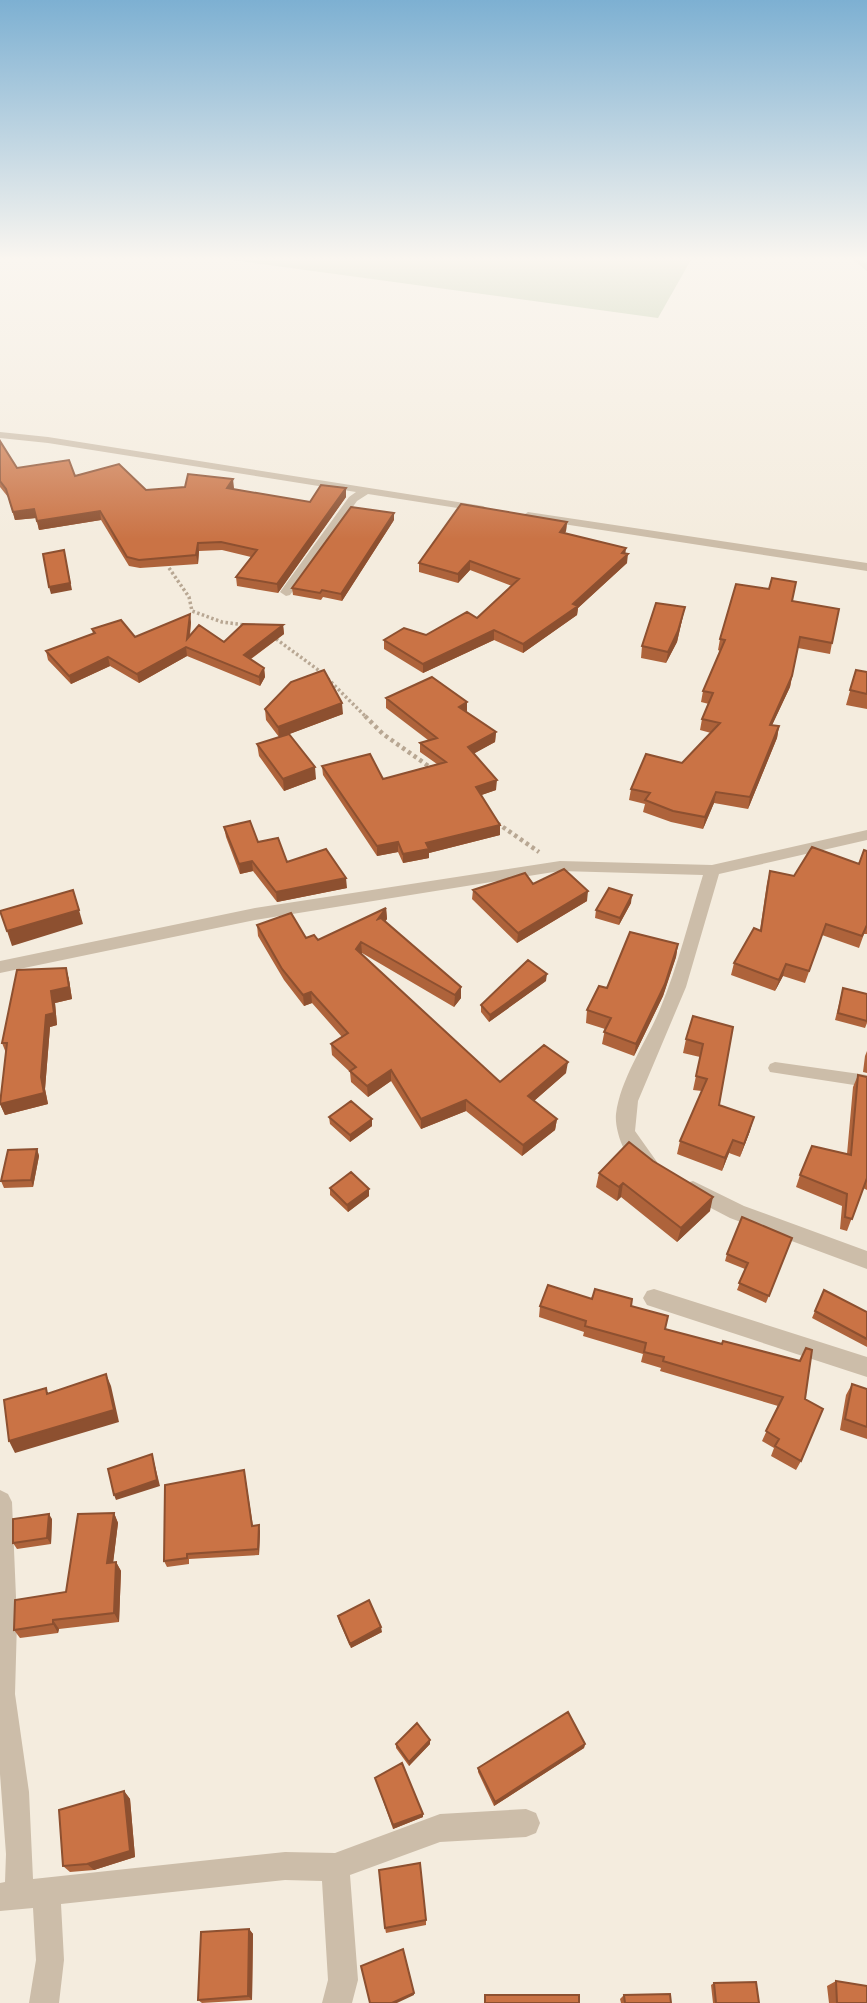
<svg xmlns="http://www.w3.org/2000/svg" width="867" height="2003" font-family="'Alegreya Sans',sans-serif">
  <style>
    .green { fill: #b3c49d }
    .lines { fill: none; stroke-linecap: round; stroke-linejoin: round }
    .path-far1 { stroke: #b8a793; stroke-width: 3.5; stroke-dasharray: 2.5 2.5; stroke-linecap: butt }
    .path { stroke: #b8a793; stroke-width: 4.5; stroke-dasharray: 3.5 3.5; stroke-linecap: butt }
    .lane { fill: #ccbda9; fill-rule: evenodd }
    .street { fill: #ccbda9; fill-rule: evenodd }
    .wall { fill: #ae633b }
    .shaded-wall { fill: #8d5030 }
    .building { fill: #ca7345; stroke: #8d5030; stroke-width: 2 }
  </style>
  <rect width="100%" height="100%" fill="#f4ecde"/>
  <!-- green -->
  <path class="green" d="M217,258H692L658,318Z"/>
  <g class="lines">
    <!-- path-far1 -->
    <path class="path-far1" d="M169,568L189,597L192,611L222,622L245,625
      M272,636L321,672L367,718"/>
    <!-- path -->
    <path class="path" d="M365,716L383,734L434,770
      M497,823L539,852"/>
    <!-- lane -->
    <path class="lane" d="M775,1062L867,1075V1087L770,1072L768,1068L770,1064Z"/>
    <!-- street -->
    <path class="street" d="M851,258H861L867,264V271Z
      M0,432L48,437L483,506L489,509L483,512L368,494L357,501L290,595L286,596L280,592L349,497L356,492L48,443L0,438Z
      M528,512L867,563V571L524,518L522,516Z
      M867,830V840L719,874L686,987L638,1101L635,1131L657,1162L654,1168C630,1176 614,1133 616,1114C621,1077 646,1043 660,1009C678,966 689,920 703,875L560,871L255,920L0,973V961L255,908L560,861L712,865Z
      M693,1181L744,1206L867,1251V1269L730,1218L686,1195L683,1189L686,1183Z
      M654,1289L867,1357V1377L647,1305L643,1298L647,1291Z
      M0,1490L8,1494L12,1502L17,1621L15,1694L29,1792L33,1879L285,1852L335,1853L440,1814L526,1809L536,1813L540,1823L536,1833L526,1837L440,1842L350,1875L358,1980L352,2003H322L328,1980L322,1881L285,1880L61,1904L64,1960L59,2003H29L36,1960L33,1908L0,1911V1883L5,1882L6,1854L0,1774Z"/>
  </g>
  <!-- wall -->
  <path class="wall" d="M0,441L17,468L75,476L146,490L234,488L233,489L310,502L346,497L278,593L237,586L236,577L251,557L222,550L199,551L198,564L140,568L129,566L101,520L39,530L36,518L15,520L8,497L0,487Z
    M394,520L342,601L323,597L321,600L293,595L292,588Z
    M567,522L566,531L565,533L625,553L627,563L578,608L577,615L523,653L494,640L423,673L384,649V640L426,635L477,618L512,586L470,570L458,583L419,572V563Z
    M792,601L832,643L830,654L798,648L790,687L772,725L779,726L777,738L748,809L714,803L703,829L671,822L643,812L645,804L629,800L631,789L682,763L711,733L700,730L702,719L709,704L701,702L703,691L720,651L718,650L720,639Z
    M685,607L677,642L666,663L641,658L642,646Z
    M191,622L190,636L224,642L283,625L284,634L251,659L264,668L265,677L260,686L187,656L139,683L110,666L71,684L48,660L46,651L93,634L92,629L135,637Z
    M856,670L867,672V709L846,705Z
    M386,698L467,712L496,732L495,742L474,753L496,790L481,795L500,835L429,853V858L403,863L398,852L377,856L323,775L322,766L383,779L437,764L420,752V743L428,740L386,708Z
    M265,709L343,714L289,734L316,779L284,791L259,756L257,744L279,737L266,720Z
    M224,827L258,842L287,862L347,888L277,902L253,871L240,874L226,837Z
    M867,851V934H864L859,948L822,935L805,983L783,976L775,991L731,975L734,963L760,930L767,883L770,871L794,876L859,864Z
    M533,884L587,901L517,943L472,899L473,890Z
    M631,903L619,925L595,918L596,910Z
    M386,908L387,919L385,921L461,998L454,1007L362,953L361,954L500,1082L566,1073L534,1101L557,1119L555,1130L522,1156L466,1111L421,1129L391,1081L368,1097L351,1082L350,1072L332,1055L331,1044L342,1037L312,1003L304,1006L284,980L258,936L257,925L306,938L318,940Z
    M678,944L676,957L663,996L634,1056L602,1044L605,1029L586,1023L587,1010L607,988Z
    M66,968L69,980L72,999L55,1003L57,1025L50,1027L45,1089L48,1104L5,1115L0,1104L6,1053L2,1043Z
    M546,981L489,1022L481,1012V1005Z
    M843,988L867,994V1023L865,1028L835,1020Z
    M733,1027L719,1105L750,1131L740,1157L729,1153L722,1171L677,1154L680,1141L702,1091L693,1090L700,1057L683,1053L686,1039Z
    M867,1051V1073L863,1072L865,1056Z
    M858,1075L867,1077V1190L863,1188L847,1231L840,1229L842,1206L796,1187L800,1175L847,1154L853,1087Z
    M329,1117L372,1126L350,1142L330,1124Z
    M37,1149L39,1156L33,1187L4,1188L1,1181Z
    M599,1173L710,1211L677,1242L621,1197L617,1201L596,1187Z
    M330,1188L369,1189V1196L348,1212L330,1195Z
    M792,1238L766,1303L737,1290L745,1269L725,1261L727,1254Z
    M824,1290L867,1312V1347L812,1318Z
    M592,1299L631,1306L665,1329L722,1344L723,1341L805,1399L801,1461L796,1470L771,1456L774,1448L762,1441L778,1406L660,1371L661,1368L641,1362L643,1354L583,1336L584,1332L539,1317L540,1306Z
    M852,1384L867,1389V1439L840,1430L846,1395Z
    M245,1475L253,1526L260,1531L259,1555L189,1559V1564L167,1567L164,1561Z
    M114,1513L118,1523L113,1562H116L121,1571L119,1622L59,1629L58,1633L20,1638L14,1630L66,1592Z
    M52,1519L51,1544L17,1549L13,1543Z
    M338,1616L382,1632L351,1648L339,1621Z
    M430,1740V1744L409,1766L396,1748V1744Z
    M585,1744L584,1748L494,1806L478,1772V1768Z
    M375,1778L423,1814V1817L393,1829Z
    M124,1791L130,1799L135,1857L94,1870L70,1872L63,1866Z
    M426,1920V1925L386,1933L385,1928Z
    M249,1929L253,1934L252,2000L202,2003L198,2000Z
    M836,1981L867,2003H829L827,1986Z
    M714,1983L759,2003H713L711,1985Z
    M624,1995L671,2003H621L620,1999Z"/>
  <!-- shaded-wall -->
  <path class="shaded-wall" d="M233,479L234,488L228,497L227,488Z
    M346,488V497L278,593L277,584Z
    M34,509L36,518L15,520L13,512Z
    M100,511L101,520L39,530L37,521Z
    M394,513V520L342,601L341,594Z
    M567,522L566,531L559,541L560,532Z
    M198,543L199,551L198,564L196,555Z
    M626,548L625,557L628,554L627,563L578,608L577,615L523,653V644L573,604Z
    M64,550L72,590L51,594L49,587Z
    M470,561V570L458,583V574Z
    M685,607L677,642L666,663L668,652Z
    M190,614L191,622L188,648L187,639Z
    M283,625L284,634L245,663L244,655Z
    M494,630V640L423,673V664Z
    M186,647L187,656L139,683L137,674Z
    M108,657L110,666L71,684L69,676Z
    M264,668L265,677L260,686L259,677Z
    M792,676L790,687L767,736L770,725Z
    M467,702V712L459,707Z
    M342,703L343,714L279,738L278,727Z
    M779,726L777,738L748,809L750,797Z
    M496,732L495,742L468,757V747Z
    M315,767L316,779L284,791L283,779Z
    M497,780L496,790L476,797V787Z
    M716,792L714,803L703,829L705,817Z
    M500,825V835L429,853V858L403,863V854L426,843Z
    M398,842V852L377,856V846Z
    M252,861L253,871L240,874L239,864Z
    M346,878L347,888L277,902L276,892Z
    M588,891L587,901L517,943L518,933Z
    M632,895L631,903L619,925L620,918Z
    M386,908L387,919L379,930L378,919Z
    M79,910L83,924L12,946L7,931Z
    M361,942L362,953L356,960V949Z
    M678,944L676,957L663,996L634,1056L636,1044Z
    M786,964L783,976L775,991L779,980Z
    M66,968L69,980L72,999L55,1003L57,1025L50,1027L45,1089L48,1104L5,1115L0,1104L41,1077L46,1015L51,991Z
    M547,974L546,981L489,1022L490,1015Z
    M461,987V998L454,1007L455,995Z
    M311,992L312,1003L304,1006L303,995Z
    M568,1062L566,1073L527,1107L528,1096Z
    M391,1070V1081L368,1097L367,1086Z
    M466,1100V1111L421,1129V1119Z
    M754,1117L750,1131L740,1157L744,1144Z
    M372,1119V1126L350,1142V1135Z
    M557,1119L555,1130L522,1156L523,1145Z
    M733,1140L729,1153L722,1171L725,1158Z
    M37,1149L39,1156L33,1187L31,1180Z
    M623,1183L621,1197L617,1201L619,1187Z
    M369,1189V1196L348,1212L347,1205Z
    M713,1197L710,1211L677,1242L681,1228Z
    M106,1374L111,1386L119,1422L15,1453L9,1441Z
    M152,1454L160,1486L116,1500L114,1495Z
    M114,1513L118,1523L112,1572L107,1563Z
    M49,1514L52,1519L51,1544L47,1538Z
    M259,1525L260,1531L259,1555L258,1549Z
    M116,1562L121,1571L119,1622L114,1613Z
    M53,1620L59,1629L58,1633L53,1624Z
    M381,1627L382,1632L351,1648L350,1644Z
    M430,1740V1744L409,1766V1762Z
    M585,1744L584,1748L494,1806L495,1802Z
    M124,1791L130,1799L135,1857L94,1870L87,1864Z
    M423,1814V1817L393,1829V1825Z
    M249,1929L253,1934L252,2000L248,1996Z
    M414,1993V1995L397,2003H392Z"/>
  <!-- building -->
  <path class="building" d="M0,441L17,468L69,460L75,476L119,464L146,490L185,487L188,474L233,479L227,488L310,502L321,485L346,488L277,584L236,577L257,550L221,542L198,543L196,555L139,560L127,557L100,511L37,521L34,509L13,512L6,489L0,481Z
    M461,504L567,522L560,532L626,548L622,553L628,554L573,604L578,606L523,644L494,630L423,664L384,640L404,628L426,635L467,612L477,618L519,579L470,561L458,574L419,563Z
    M351,507L394,513L341,594L322,590L320,593L292,588Z
    M64,550L70,583L49,587L43,554Z
    M772,578L796,582L792,601L839,609L832,643L800,637L792,676L770,725L779,726L750,797L716,792L705,817L673,811L645,800L650,793L631,789L646,754L682,763L720,723L702,719L713,693L703,691L725,640L720,639L736,584L769,589Z
    M656,603L685,607L678,631L668,652L642,646Z
    M190,614L187,639L199,625L224,642L243,624L283,625L244,655L264,668L259,677L186,647L137,674L108,657L69,676L46,651L95,633L92,629L121,620L135,637Z
    M324,670L342,703L278,727L265,709L291,682Z
    M856,670L867,672V694L850,690Z
    M432,677L467,702L459,707L496,732L468,747L497,780L476,787L500,825L426,843L429,849L403,854L398,842L377,846L322,766L370,754L383,779L446,762L420,743L437,738L386,698Z
    M289,734L315,767L283,779L257,744Z
    M250,821L258,842L278,838L287,862L326,849L346,878L276,892L252,861L239,864L224,827Z
    M812,847L859,864L864,850L867,851V925L862,936L826,924L809,971L786,964L779,980L734,963L754,928L761,931L770,871L794,876Z
    M564,869L588,891L518,933L473,890L525,873L533,884Z
    M609,888L632,895L620,918L596,910Z
    M73,890L79,910L7,931L0,911Z
    M386,908L378,919L381,918L461,987L455,995L361,942L356,949L500,1082L544,1045L568,1062L528,1096L557,1119L523,1145L466,1100L421,1119L391,1070L367,1086L350,1071L356,1067L331,1044L348,1033L311,992L303,995L282,969L257,925L291,913L306,938L314,935L318,940Z
    M630,932L678,944L665,984L636,1044L604,1032L611,1018L587,1010L599,986L607,988Z
    M528,960L547,974L490,1015L481,1005Z
    M66,968L69,987L51,991L54,1013L46,1015L41,1077L44,1093L0,1104L7,1043H2L17,970Z
    M843,988L867,994V1021L838,1013Z
    M693,1016L733,1027L719,1105L754,1117L744,1144L733,1140L725,1158L680,1141L707,1079L696,1076L703,1044L686,1039Z
    M858,1075L867,1077V1178L852,1219L845,1217L847,1194L800,1175L812,1146L851,1155Z
    M351,1101L372,1119L350,1135L329,1117Z
    M629,1142L653,1161L713,1197L681,1228L623,1183L619,1187L599,1173Z
    M37,1149L31,1180L1,1181L8,1150Z
    M351,1172L369,1189L347,1205L330,1188Z
    M742,1217L792,1238L769,1296L739,1283L748,1263L727,1254Z
    M548,1285L592,1299L595,1289L632,1299L631,1306L668,1316L665,1329L722,1344L723,1341L800,1361L806,1348L812,1350L805,1399L823,1409L801,1461L775,1446L779,1439L766,1431L783,1397L663,1361L664,1357L644,1352L646,1343L585,1326L586,1321L540,1306Z
    M824,1290L867,1312V1339L815,1311Z
    M106,1374L114,1410L9,1441L4,1400L46,1388L47,1394Z
    M852,1384L867,1389V1427L845,1419Z
    M152,1454L157,1480L114,1495L108,1469Z
    M244,1470L252,1526L259,1525L258,1549L187,1554V1558L164,1561L165,1485Z
    M114,1513L107,1563L116,1562L114,1613L53,1620V1624L14,1630L15,1600L66,1592L78,1514Z
    M49,1514L47,1538L13,1543V1519Z
    M369,1600L381,1627L350,1644L338,1616Z
    M568,1712L585,1744L495,1802L478,1768Z
    M417,1723L430,1740L409,1762L396,1744Z
    M402,1763L423,1814L393,1825L375,1778Z
    M124,1791L130,1851L87,1864L63,1866L59,1810Z
    M420,1863L426,1920L385,1928L379,1870Z
    M249,1929L248,1996L198,2000L201,1932Z
    M403,1949L414,1993L392,2003H370L361,1966Z
    M836,1981L867,1986V2003H837Z
    M756,1982L759,2003H716L714,1983Z
    M670,1994L671,2003H625L624,1995Z
    M485,1995H579V2003H485Z"/>
  <!-- sky -->
  <linearGradient id="sky" x2="0" y2="1"><stop stop-color="#7db0d2"/><stop offset="0.48" stop-color="#faf6f0"/><stop offset="1" stop-color="#faf6f0" stop-opacity="0"/></linearGradient>
  <rect width="867" height="539" fill="url(#sky)"/>
</svg>
